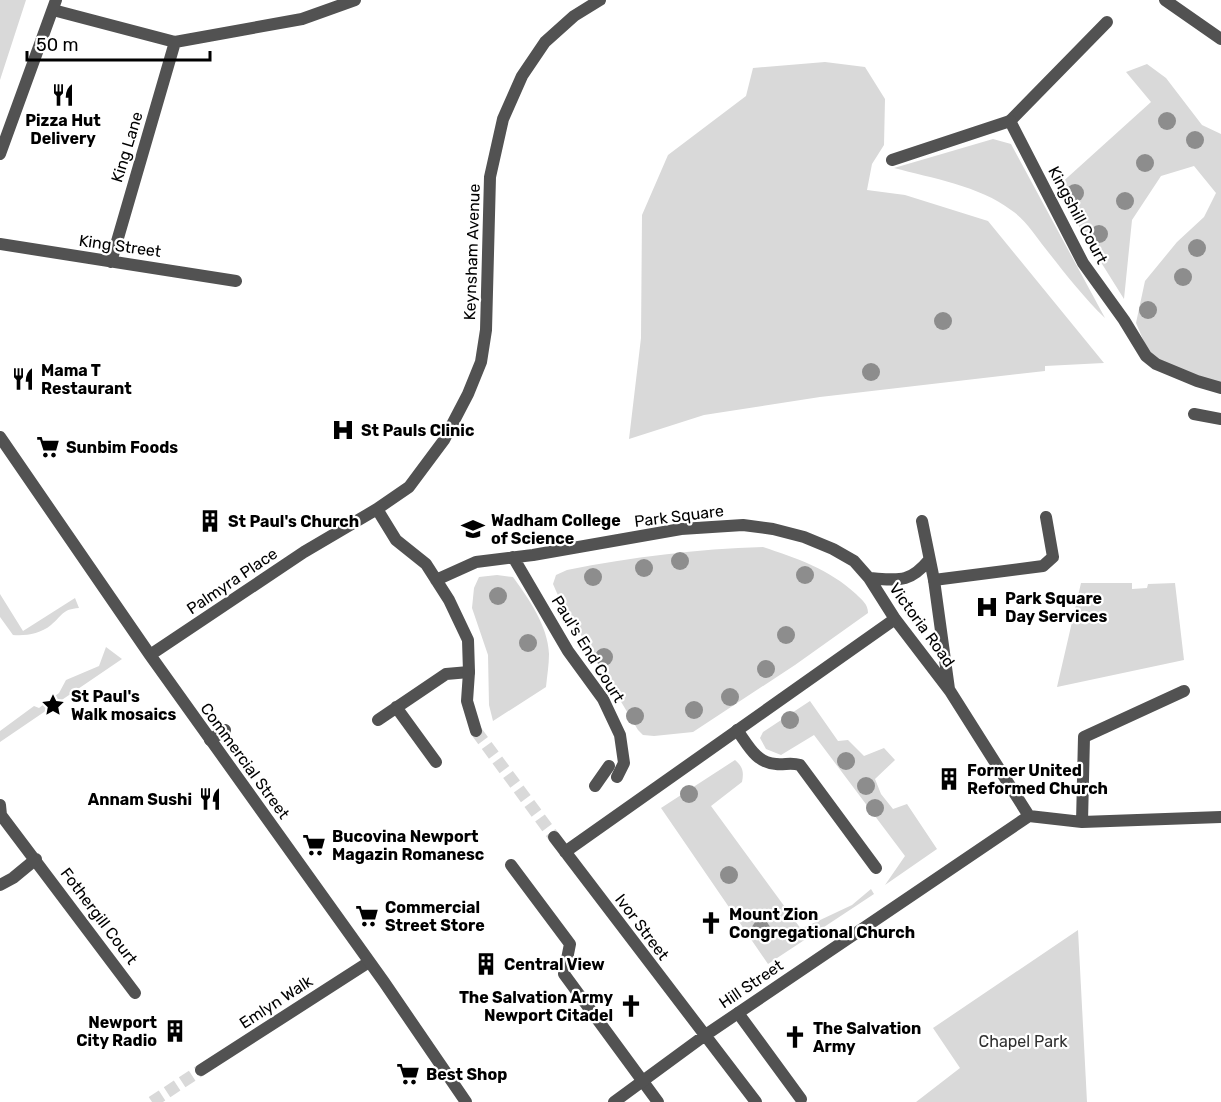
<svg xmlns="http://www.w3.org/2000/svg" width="1221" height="1102" font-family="Rubik,sans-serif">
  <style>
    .green { fill: #d9d9d9 }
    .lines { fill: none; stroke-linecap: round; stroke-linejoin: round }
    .pedestrian-tunnel { stroke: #d9d9d9; stroke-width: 12; stroke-dasharray: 12 6; stroke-linecap: butt }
    .minor-tunnel { stroke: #d9d9d9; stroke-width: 12; stroke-dasharray: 12 6; stroke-linecap: butt }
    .service { stroke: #525252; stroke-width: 12 }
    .pedestrian { stroke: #525252; stroke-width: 12 }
    .minor { stroke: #525252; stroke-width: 12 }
    .tertiary { stroke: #525252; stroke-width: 12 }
    .tree { fill: #8d8d8d }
    .labels { text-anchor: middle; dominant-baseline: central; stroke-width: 4.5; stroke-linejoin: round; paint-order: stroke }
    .poi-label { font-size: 16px; font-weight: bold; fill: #000; stroke: #fff; text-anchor: start }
    .street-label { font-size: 16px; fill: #000; stroke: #fff }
    .park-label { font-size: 16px; fill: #303030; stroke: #fff }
  </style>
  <rect width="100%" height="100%" fill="#fff"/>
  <!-- green -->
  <path class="green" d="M0,0H26L0,80Z
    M825,62L865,67L885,99L884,145L872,164L867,190L905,195L988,221L1104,363L1045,366V371L820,397L704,415L629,439L641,338L642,215L668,155L746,96L753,68Z
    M1147,64L1166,78L1202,125L1221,134V386L1176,373L1148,351L1136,323L1145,281L1177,242L1204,217L1216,193L1194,166L1161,176L1132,220L1124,299L1082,232L1058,186L1151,102L1126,72Z
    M993,139L1011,144L1105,318C1083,297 1064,272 1045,248C1035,235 1025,219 1011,210C980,186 931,178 894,168Z
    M763,547C796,558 829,569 856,594C862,600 868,604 868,613L795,665L693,732L654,736L643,735L638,730L560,600L553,584L556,575L567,570C632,557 697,549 763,547Z
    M497,575L513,577C529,599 548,626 549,654C549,665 547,676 546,687L493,721L489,705L488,655L472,608L474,588L479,577Z
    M1081,583H1132V589L1147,588L1148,584L1175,583L1184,660L1057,687Z
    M0,594L23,631L75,598L79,608C62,609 62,616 51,625C40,634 26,636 13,635L0,617Z
    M106,647L122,659L0,742V731L34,706L39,708L59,693L66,680L99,666Z
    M810,701L838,741L848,740L864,756L884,748L895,760L875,779L881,794L893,809L907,804L937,849L885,885L905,856L814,735L781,755L766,749L760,738L763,732Z
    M735,760C743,767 744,772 742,782L711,806L801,929L852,905L871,889L874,894L768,964L661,808Z
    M1078,930L1087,1102H916L960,1068L933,1028Z"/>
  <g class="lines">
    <!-- pedestrian-tunnel -->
    <path class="pedestrian-tunnel" d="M152,1102L201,1070"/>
    <!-- minor-tunnel -->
    <path class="minor-tunnel" d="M476,731L554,837"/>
    <!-- service -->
    <path class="service" d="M1165,0L1221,39
      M1010,121L1107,22
      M1194,414L1221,419
      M934,580L1043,566L1053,557L1046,517
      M396,707L436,762
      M378,720L446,674L469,672
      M737,730C748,745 756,763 776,764C785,765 791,762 800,765L876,868
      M210,740L225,730
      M595,786L609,766
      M0,805L1,815L135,993
      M511,865L570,944L564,974L658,1102
      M0,885L13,878L36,859
      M738,1013L801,1099"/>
    <!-- pedestrian -->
    <path class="pedestrian" d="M201,1070L369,962"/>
    <!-- minor -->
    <path class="minor" d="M53,10L175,42L302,19L355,0
      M892,160L1010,121L1083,263L1124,320L1146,356L1156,364L1197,381L1221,388
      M0,244L236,281
      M111,262L175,42
      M0,437L150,655L384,982L466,1102
      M377,509L409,487L444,440L468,394L481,362L486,330L490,177L503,119L522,76L545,42L574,16L600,0
      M922,521L934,580L949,689
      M513,557L568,651L603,699L620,735L624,763L617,777
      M869,578C898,580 909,584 929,560
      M436,580L476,562L533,555L681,529L743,525L773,529L804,537L833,549L854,561L869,578L895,619L950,691L1029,816
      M150,655L304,552L377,509L396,540L426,564L449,600L468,640L469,672L467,701L476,731
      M1029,816L1082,822L1221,817
      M1082,822L1084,737L1184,691
      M554,837L756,1102
      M565,852L895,619
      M614,1102L704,1036L1029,816"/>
    <!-- tertiary -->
    <path class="tertiary" d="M0,154L56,0"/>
  </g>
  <!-- trees -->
  <g class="tree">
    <circle cx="1167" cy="121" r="9"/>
    <circle cx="1195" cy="140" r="9"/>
    <circle cx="1145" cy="163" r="9"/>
    <circle cx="1075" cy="193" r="9"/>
    <circle cx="1125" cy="201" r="9"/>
    <circle cx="1099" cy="234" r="9"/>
    <circle cx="1197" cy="248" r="9"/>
    <circle cx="1183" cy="277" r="9"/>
    <circle cx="1148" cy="310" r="9"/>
    <circle cx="943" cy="321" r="9"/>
    <circle cx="871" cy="372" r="9"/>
    <circle cx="680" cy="561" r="9"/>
    <circle cx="644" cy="568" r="9"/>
    <circle cx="805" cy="575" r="9"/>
    <circle cx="593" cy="577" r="9"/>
    <circle cx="498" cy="596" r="9"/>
    <circle cx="786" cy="635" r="9"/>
    <circle cx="528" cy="643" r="9"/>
    <circle cx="604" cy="657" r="9"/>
    <circle cx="766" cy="669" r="9"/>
    <circle cx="730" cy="697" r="9"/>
    <circle cx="694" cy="710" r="9"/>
    <circle cx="635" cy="716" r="9"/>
    <circle cx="790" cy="720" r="9"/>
    <circle cx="846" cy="761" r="9"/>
    <circle cx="866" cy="786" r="9"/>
    <circle cx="689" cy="794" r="9"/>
    <circle cx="875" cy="808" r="9"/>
    <circle cx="729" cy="875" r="9"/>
    <circle cx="761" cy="929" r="9"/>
  </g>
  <!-- icons -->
  <defs>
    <g id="restaurant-bare" transform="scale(1.8)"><path d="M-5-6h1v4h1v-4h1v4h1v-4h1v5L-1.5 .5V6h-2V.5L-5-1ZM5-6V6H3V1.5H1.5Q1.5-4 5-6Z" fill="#000" stroke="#fff" stroke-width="2.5" paint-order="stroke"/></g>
    <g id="hospital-bare" transform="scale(1.8)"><path d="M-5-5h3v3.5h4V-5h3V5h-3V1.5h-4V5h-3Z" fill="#000" stroke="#fff" stroke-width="2.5" paint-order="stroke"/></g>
    <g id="supermarket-bare" transform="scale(1.8)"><path d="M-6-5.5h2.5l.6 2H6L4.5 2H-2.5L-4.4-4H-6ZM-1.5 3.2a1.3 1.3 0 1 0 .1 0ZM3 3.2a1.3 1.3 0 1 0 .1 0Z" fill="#000" stroke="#fff" stroke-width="2.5" paint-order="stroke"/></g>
    <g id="building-bare" transform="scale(1.8)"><path d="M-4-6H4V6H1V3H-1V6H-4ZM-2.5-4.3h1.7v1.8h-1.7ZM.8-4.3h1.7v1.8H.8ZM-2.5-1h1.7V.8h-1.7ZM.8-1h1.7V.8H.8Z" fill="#000" stroke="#fff" stroke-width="2.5" paint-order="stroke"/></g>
    <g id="university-bare" transform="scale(1.8)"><path d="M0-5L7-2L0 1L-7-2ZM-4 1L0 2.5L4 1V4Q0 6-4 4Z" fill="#000" stroke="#fff" stroke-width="2.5" paint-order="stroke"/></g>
    <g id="sight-bare" transform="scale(1.8)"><path d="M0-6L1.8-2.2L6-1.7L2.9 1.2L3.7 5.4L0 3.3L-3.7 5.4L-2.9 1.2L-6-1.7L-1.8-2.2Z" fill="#000" stroke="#fff" stroke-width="2.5" paint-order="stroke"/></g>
    <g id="church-bare" transform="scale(1.8)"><path d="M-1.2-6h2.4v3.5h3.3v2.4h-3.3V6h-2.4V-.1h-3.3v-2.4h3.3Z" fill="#000" stroke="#fff" stroke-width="2.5" paint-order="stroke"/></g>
  </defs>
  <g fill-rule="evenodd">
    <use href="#restaurant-bare" x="63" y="95"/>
    <use href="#restaurant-bare" x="23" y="379"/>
    <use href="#hospital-bare" x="343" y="430"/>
    <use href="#supermarket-bare" x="48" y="447"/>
    <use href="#building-bare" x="210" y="521"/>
    <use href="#university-bare" x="473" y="529"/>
    <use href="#hospital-bare" x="987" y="607"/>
    <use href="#sight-bare" x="53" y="705"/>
    <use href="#building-bare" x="949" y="779"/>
    <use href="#restaurant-bare" x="210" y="799"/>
    <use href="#supermarket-bare" x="314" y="845"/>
    <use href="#supermarket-bare" x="367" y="916"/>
    <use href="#church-bare" x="711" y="923"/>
    <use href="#building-bare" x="486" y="964"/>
    <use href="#church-bare" x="631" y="1006"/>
    <use href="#building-bare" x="175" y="1031"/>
    <use href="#church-bare" x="795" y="1037"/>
    <use href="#supermarket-bare" x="408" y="1074"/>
  </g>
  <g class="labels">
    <!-- poi labels -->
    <g class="poi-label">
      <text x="63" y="120" text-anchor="middle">Pizza Hut<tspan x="63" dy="18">Delivery</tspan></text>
      <text x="41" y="370">Mama T<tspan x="41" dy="18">Restaurant</tspan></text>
      <text x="361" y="430">St Pauls Clinic</text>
      <text x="66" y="447">Sunbim Foods</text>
      <text x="491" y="520">Wadham College<tspan x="491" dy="18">of Science</tspan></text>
      <text x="228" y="521">St Paul's Church</text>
      <text x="1005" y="598">Park Square<tspan x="1005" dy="18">Day Services</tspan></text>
      <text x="71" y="696">St Paul's<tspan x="71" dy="18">Walk mosaics</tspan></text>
      <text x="967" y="770">Former United<tspan x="967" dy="18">Reformed Church</tspan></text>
      <text x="192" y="799" text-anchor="end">Annam Sushi</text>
      <text x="332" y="836">Bucovina Newport<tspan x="332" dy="18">Magazin Romanesc</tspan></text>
      <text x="385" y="907">Commercial<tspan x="385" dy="18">Street Store</tspan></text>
      <text x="729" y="914">Mount Zion<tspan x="729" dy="18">Congregational Church</tspan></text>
      <text x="504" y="964">Central View</text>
      <text x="613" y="997" text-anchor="end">The Salvation Army<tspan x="613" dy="18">Newport Citadel</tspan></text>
      <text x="157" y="1022" text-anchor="end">Newport<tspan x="157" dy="18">City Radio</tspan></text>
      <text x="813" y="1028">The Salvation<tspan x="813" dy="18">Army</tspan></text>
      <text x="426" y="1074">Best Shop</text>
    </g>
    <!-- street labels -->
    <g class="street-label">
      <text transform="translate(127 147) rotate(-73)">King Lane</text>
      <text transform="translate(1078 215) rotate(62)">Kingshill Court</text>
      <text transform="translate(120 246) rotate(8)">King Street</text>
      <text transform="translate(472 252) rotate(-88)">Keynsham Avenue</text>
      <text transform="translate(679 516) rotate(-7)">Park Square</text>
      <text transform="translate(232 581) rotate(-34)">Palmyra Place</text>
      <text transform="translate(922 625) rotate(54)">Victoria Road</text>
      <text transform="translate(588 649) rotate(58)">Paul's End Court</text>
      <text transform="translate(245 761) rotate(54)">Commercial Street</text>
      <text transform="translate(99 916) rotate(53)">Fothergill Court</text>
      <text transform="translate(642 927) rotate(53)">Ivor Street</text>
      <text transform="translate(751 984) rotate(-34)">Hill Street</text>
      <text transform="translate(276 1002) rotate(-33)">Emlyn Walk</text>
    </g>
    <!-- park labels -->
    <g class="park-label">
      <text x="1023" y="1041">Chapel Park</text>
    </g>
  </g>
  <!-- scale -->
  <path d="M27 51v9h183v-9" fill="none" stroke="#000000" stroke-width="3"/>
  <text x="36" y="51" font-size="18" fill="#000000" stroke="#ffffff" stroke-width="4.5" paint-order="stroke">50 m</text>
</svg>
